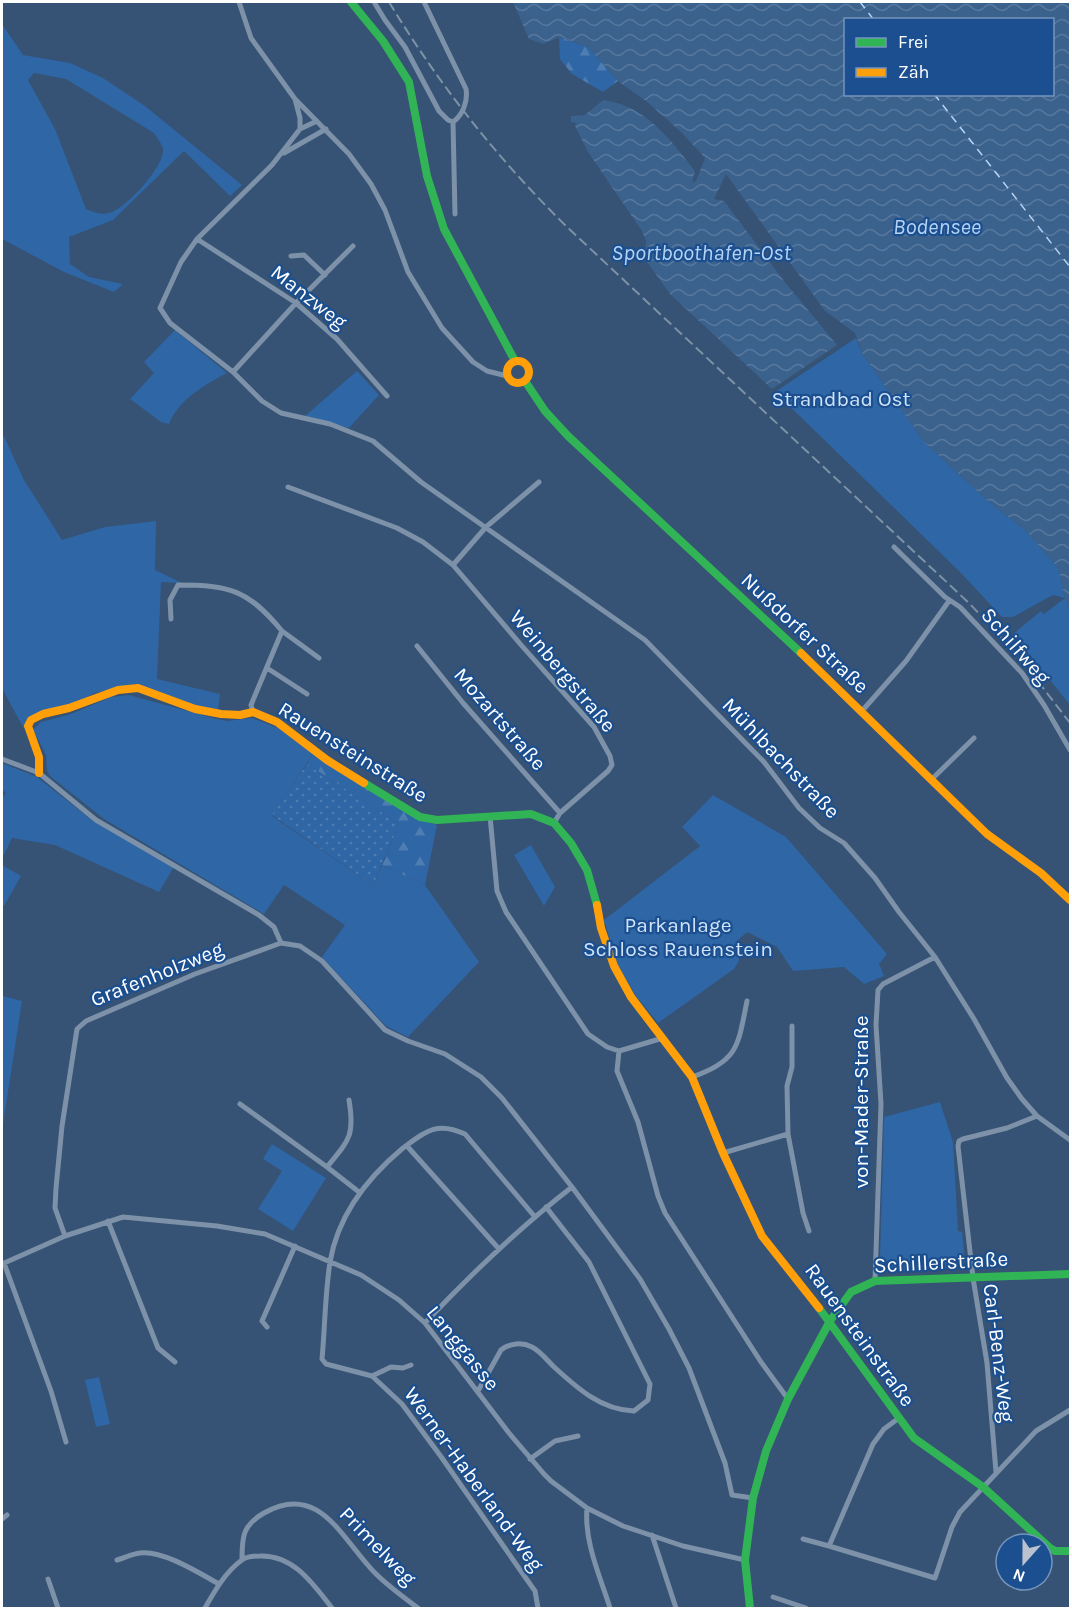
<svg xmlns="http://www.w3.org/2000/svg" width="1072" height="1610" font-family="Karla,sans-serif">
  <style>
    .green { fill: #2f66a5; fill-rule: evenodd }
    .forest { fill: url(#forest-firs) }
    .garden { fill: url(#garden-dots) }
    .water { fill: url(#water-waves); fill-rule: evenodd }
    .lines { fill: none; stroke-linecap: round; stroke-linejoin: round }
    .ferry { stroke: #b5d3f5; stroke-width: 1.5; stroke-dasharray: 8 6; stroke-linecap: butt }
    .street { stroke: #7d92a8; stroke-width: 5 }
    .fast { stroke: #30b455; stroke-width: 8 }
    .slow { stroke: #ff9f0a; stroke-width: 8 }
    .rail { stroke: #7e92a7; stroke-width: 2; stroke-dasharray: 10 4.5; stroke-linecap: butt }
    .labels { text-anchor: middle; dominant-baseline: central; stroke-width: 4.5; stroke-linejoin: round; paint-order: stroke }
    .street-label { font-size: 21px; fill: #fff; stroke: #1b4f8f }
    .park-label { font-size: 21px; fill: #cfe3fa; stroke: #1b4f8f }
    .water-label { font-size: 22px; font-style: italic; fill: #b5d3f5; stroke: #1b4f8f }
  </style>
  <defs>
    <pattern id="forest-firs" width="22" height="20" patternUnits="userSpaceOnUse" patternTransform="scale(1.5)"><rect width="22" height="20" fill="#2f66a5"/><path d="M5 1l3.5 6h-7zM16 11l3.5 6h-7z" fill="#4e7db2"/></pattern>
    <pattern id="garden-dots" width="8" height="8" patternUnits="userSpaceOnUse" patternTransform="scale(1.5)"><rect width="8" height="8" fill="#2f66a5"/><path d="M2 2h.1M6 6h.1" fill="none" stroke="#4e7db2" stroke-width="1.8" stroke-linecap="round"/></pattern>
    <pattern id="water-waves" width="16" height="10" patternUnits="userSpaceOnUse" patternTransform="scale(1.5)"><rect width="16" height="10" fill="#3b618d"/><path d="M0 5q4-4 8 0t8 0" fill="none" stroke="#58799e"/></pattern>
  </defs>
  <rect width="100%" height="100%" fill="#365274"/>
  <!-- green -->
  <path class="green" d="M2,24L23,55L70,63L103,78L145,106L242,185L230,196L184,151L113,220L69,237L70,264L89,277L123,284L114,292L64,272L2,239ZM34,73L66,79L154,133C157,138 162,144 163,149C165,166 125,210 109,213C101,215 93,212 86,209L55,129L28,80Z
    M175,330L227,373C205,385 179,399 169,424L161,422L130,399L154,373L144,362Z
    M856,338L862,353L924,442L988,501L1026,531L1058,568L1065,598L1070,610V705L1013,634L1041,611L1044,614L1065,598L1053,595L1013,617H1002L961,573L775,392Z
    M357,371L379,395L349,428L305,416Z
    M4,436L24,480L62,540L105,527L156,521L155,570L182,583L161,582L157,679L220,694L218,711L200,708L135,684L95,693L67,707L27,719L24,729L2,688V438Z
    M129,695L213,718L227,721L252,718L278,728L313,754L272,816L373,885L382,865L425,885L479,962L408,1037L386,1026L322,957L345,925L284,885L264,914L104,819L50,776L47,771L46,755L33,730L41,722L71,714L111,697Z
    M2,763L37,777L92,820L174,867L159,892L55,845L12,838L4,855L2,854V798L6,793L2,790Z
    M713,795L786,837L887,954L879,964L884,976L864,984L844,967L793,971L777,947L747,932L737,941L739,961L734,969L658,1023L635,995L617,963L604,920L700,846L682,827Z
    M531,845L555,887L544,906L514,855Z
    M2,865L21,876L4,906L2,904Z
    M3,996L22,1001L2,1131V1009Z
    M940,1102L953,1142L958,1231L962,1232L965,1261L961,1267L884,1272L880,1259L884,1117Z
    M272,1144L326,1178L293,1231L258,1209L282,1171L263,1159Z
    M99,1377L110,1424L96,1427L85,1380Z"/>
  <!-- forest -->
  <path class="forest" d="M559,37L588,47L618,81L603,92L572,74L560,59Z
    M313,754L415,818L437,825L425,885L382,865L399,824L307,764Z"/>
  <!-- garden -->
  <path class="garden" d="M307,764L399,824L373,885L272,815Z"/>
  <!-- water -->
  <path class="water" d="M513,2H1070V610L1065,598L1058,568L1026,531L988,501L924,442L862,353L855,333L825,311L726,174L714,199L724,201L784,281L837,345L772,389L670,294L645,259L646,241L642,231L588,152L575,126L576,123L571,122V116L585,115L603,100C645,105 671,140 695,171L692,183L696,181L705,158L682,133L646,101L619,82L588,47L560,37L543,44L529,39ZM846,20H1052V94H846Z"/>
  <g class="lines">
    <!-- ferry -->
    <path class="ferry" d="M860,2L874,20
      M934,94L1070,267"/>
    <!-- street -->
    <path class="street" d="M239,2L251,38L295,99L349,154L371,184L385,210L408,272L442,328L473,362L487,371L507,376
      M374,2L385,20L405,47L439,111L448,120L453,122
      M424,2L466,89C468,101 463,115 453,122
      M295,99L300,118V129L272,165L197,239L181,262L160,308L170,323L233,372L262,401L281,413L330,424L373,441L421,482L645,640L764,762L799,808L820,828L844,843L875,878L899,912L935,957L974,1019L1007,1078L1022,1099L1037,1116L1070,1140
      M453,122L455,214
      M300,129L317,121
      M284,153L326,129
      M197,239L296,303L337,339L387,396
      M291,256L304,255L325,275
      M233,372L296,303L353,246
      M539,482L486,527L453,565L522,646L594,727L610,756L612,765L608,771L560,813L554,823
      M288,487L397,528L423,542L453,565
      M894,547L945,597L960,607L1022,673L1044,705L1070,750
      M171,619L170,600L178,585C230,585 248,590 282,631L251,705L253,712
      M282,631L319,658
      M417,646L463,703L560,813
      M267,668L307,694
      M862,711L906,661L949,601
      M2,759L39,773L96,820L259,915L274,927L281,943
      M932,779L974,738
      M490,816L497,891L506,912L588,1034L607,1047L619,1051L663,1038
      M619,1051L617,1071L638,1122L658,1196L665,1213L761,1362L788,1399
      M692,1077C739,1061 738,1045 747,1001
      M240,1104L327,1167L359,1192
      M788,1134L803,1213L809,1231
      M407,1146L499,1249
      M723,1153L788,1134L787,1086L792,1067V1026
      M327,1167C349,1140 355,1136 349,1100
      M535,1217L465,1134C437,1121 426,1131 403,1148C367,1178 338,1215 330,1262C325,1294 325,1327 322,1359L326,1364L372,1376L402,1404L442,1458L525,1577L535,1591L538,1608
      M108,1221L158,1348L175,1362
      M65,1236L55,1208L56,1188L62,1126L77,1029L86,1021L195,974L281,943L300,946L322,961L385,1030L408,1041L445,1054L481,1077L502,1098L572,1187L640,1279L669,1329L689,1368L725,1463L732,1495L753,1498
      M4,1263L51,1391L66,1442
      M2,1264L65,1236L123,1217L217,1226L265,1234L361,1275L399,1300L425,1323L509,1433L544,1474L551,1481L587,1508L623,1526L683,1546L745,1560
      M875,1281L881,1104L876,1025L878,990L883,984L935,957
      M425,1323C471,1274 519,1228 572,1187
      M267,1327L262,1321L295,1246
      M372,1376L391,1367L403,1368L411,1365
      M478,1391L501,1350C510,1343 522,1342 532,1347C540,1351 547,1360 553,1366C577,1388 601,1410 634,1411L648,1400L650,1384L589,1262L546,1207
      M899,1418L884,1429L873,1444L829,1546L935,1578L952,1527L960,1512L1036,1431L1070,1410
      M530,1459L555,1441L578,1436
      M996,1472L987,1363L973,1278L958,1146L959,1141L963,1139L1007,1128L1037,1116
      M587,1508C584,1542 600,1576 610,1608
      M2,1519L7,1515
      M652,1535L676,1608
      M803,1539L829,1546
      M242,1559C242,1536 243,1525 264,1513C320,1481 342,1540 375,1573C388,1586 403,1597 418,1608
      M117,1560C124,1558 132,1554 140,1553C163,1550 199,1573 219,1584
      M48,1579L58,1608
      M773,1597L806,1608
      M205,1608C214,1592 226,1571 242,1560C246,1557 254,1556 260,1556C294,1555 313,1584 332,1608"/>
    <!-- fast -->
    <path class="fast" d="M351,2L383,41L409,82L427,176L444,229L515,361
      M525,381L545,411L568,436L801,653
      M364,783L420,817L437,820L531,814L554,823L571,843L587,870L597,905
      M819,1308L914,1438L983,1487L1050,1548L1055,1551H1070
      M750,1608L745,1560L753,1498L766,1451L788,1399L830,1321L851,1292L875,1281L1070,1274"/>
    <!-- slow -->
    <path class="slow" d="M507 372a11 11 0 1 1 22 0a11 11 0 1 1-22 0Z
      M801,653L987,834L1041,873L1070,900
      M39,773V757L28,726L31,720L43,714L69,708L118,690L138,688L195,709L221,714L240,715L253,712L277,722L327,760L364,783
      M597,905L601,928L614,966L631,997L692,1077L723,1153L762,1236L819,1308"/>
    <!-- rail -->
    <path class="rail" d="M389,2C440,86 496,157 566,226L970,604L1020,658L1070,723"/>
  </g>
  <g class="labels">
    <!-- street labels -->
    <g class="street-label">
      <text transform="translate(309 297) rotate(38)">Manzweg</text>
      <text transform="translate(805 633) rotate(43)">Nußdorfer Straße</text>
      <text transform="translate(1016 646) rotate(49)">Schilfweg</text>
      <text transform="translate(563 671) rotate(50)">Weinbergstraße</text>
      <text transform="translate(500 719) rotate(49)">Mozartstraße</text>
      <text transform="translate(353 752) rotate(32)">Rauensteinstraße</text>
      <text transform="translate(781 758) rotate(46)">Mühlbachstraße</text>
      <text transform="translate(157 974) rotate(-22)">Grafenholzweg</text>
      <text transform="translate(861 1102) rotate(-90)">von-Mader-Straße</text>
      <text transform="translate(941 1262) rotate(-3)">Schillerstraße</text>
      <text transform="translate(860 1335) rotate(54)">Rauensteinstraße</text>
      <text transform="translate(463 1348) rotate(51)">Langgasse</text>
      <text transform="translate(999 1353) rotate(83)">Carl-Benz-Weg</text>
      <text transform="translate(474 1479) rotate(54)">Werner-Haberland-Weg</text>
      <text transform="translate(378 1546) rotate(46)">Primelweg</text>
    </g>
    <!-- park labels -->
    <g class="park-label">
      <text x="841" y="399">Strandbad Ost</text>
      <text x="678" y="925">Parkanlage<tspan x="678" dy="24">Schloss Rauenstein</tspan></text>
    </g>
    <!-- water labels -->
    <g class="water-label">
      <text x="937" y="227">Bodensee</text>
      <text x="701" y="253">Sportboothafen-Ost</text>
    </g>
  </g>
  <!-- border -->
  <rect width="1072" height="1610" fill="none" stroke="#ffffff" stroke-width="6"/>
  <!-- legend -->
  <rect x="844" y="18" width="210" height="78" fill="#1b4f8f" stroke="#7695bc" stroke-width="1.5"/>
  <rect x="856" y="38" width="30" height="9" fill="#30b455" stroke="#7695bc" stroke-width="1.5"/>
  <text x="898" y="48" font-size="18" fill="#ffffff">Frei</text>
  <rect x="856" y="68" width="30" height="9" fill="#ff9f0a" stroke="#7695bc" stroke-width="1.5"/>
  <text x="898" y="78" font-size="18" fill="#ffffff">Zäh</text>
  <!-- north arrow -->
  <g transform="translate(1024 1562) rotate(201)"><circle r="28" fill="#1b4f8f" stroke="#7695bc" stroke-width="1.5"/>
  <path d="M0-4.5L10 22L0 15L-10 22Z" fill="#b9c2ce"/>
  <text y="-9" font-size="16" font-weight="bold" text-anchor="middle" fill="#ffffff">N</text>
  </g>
</svg>
